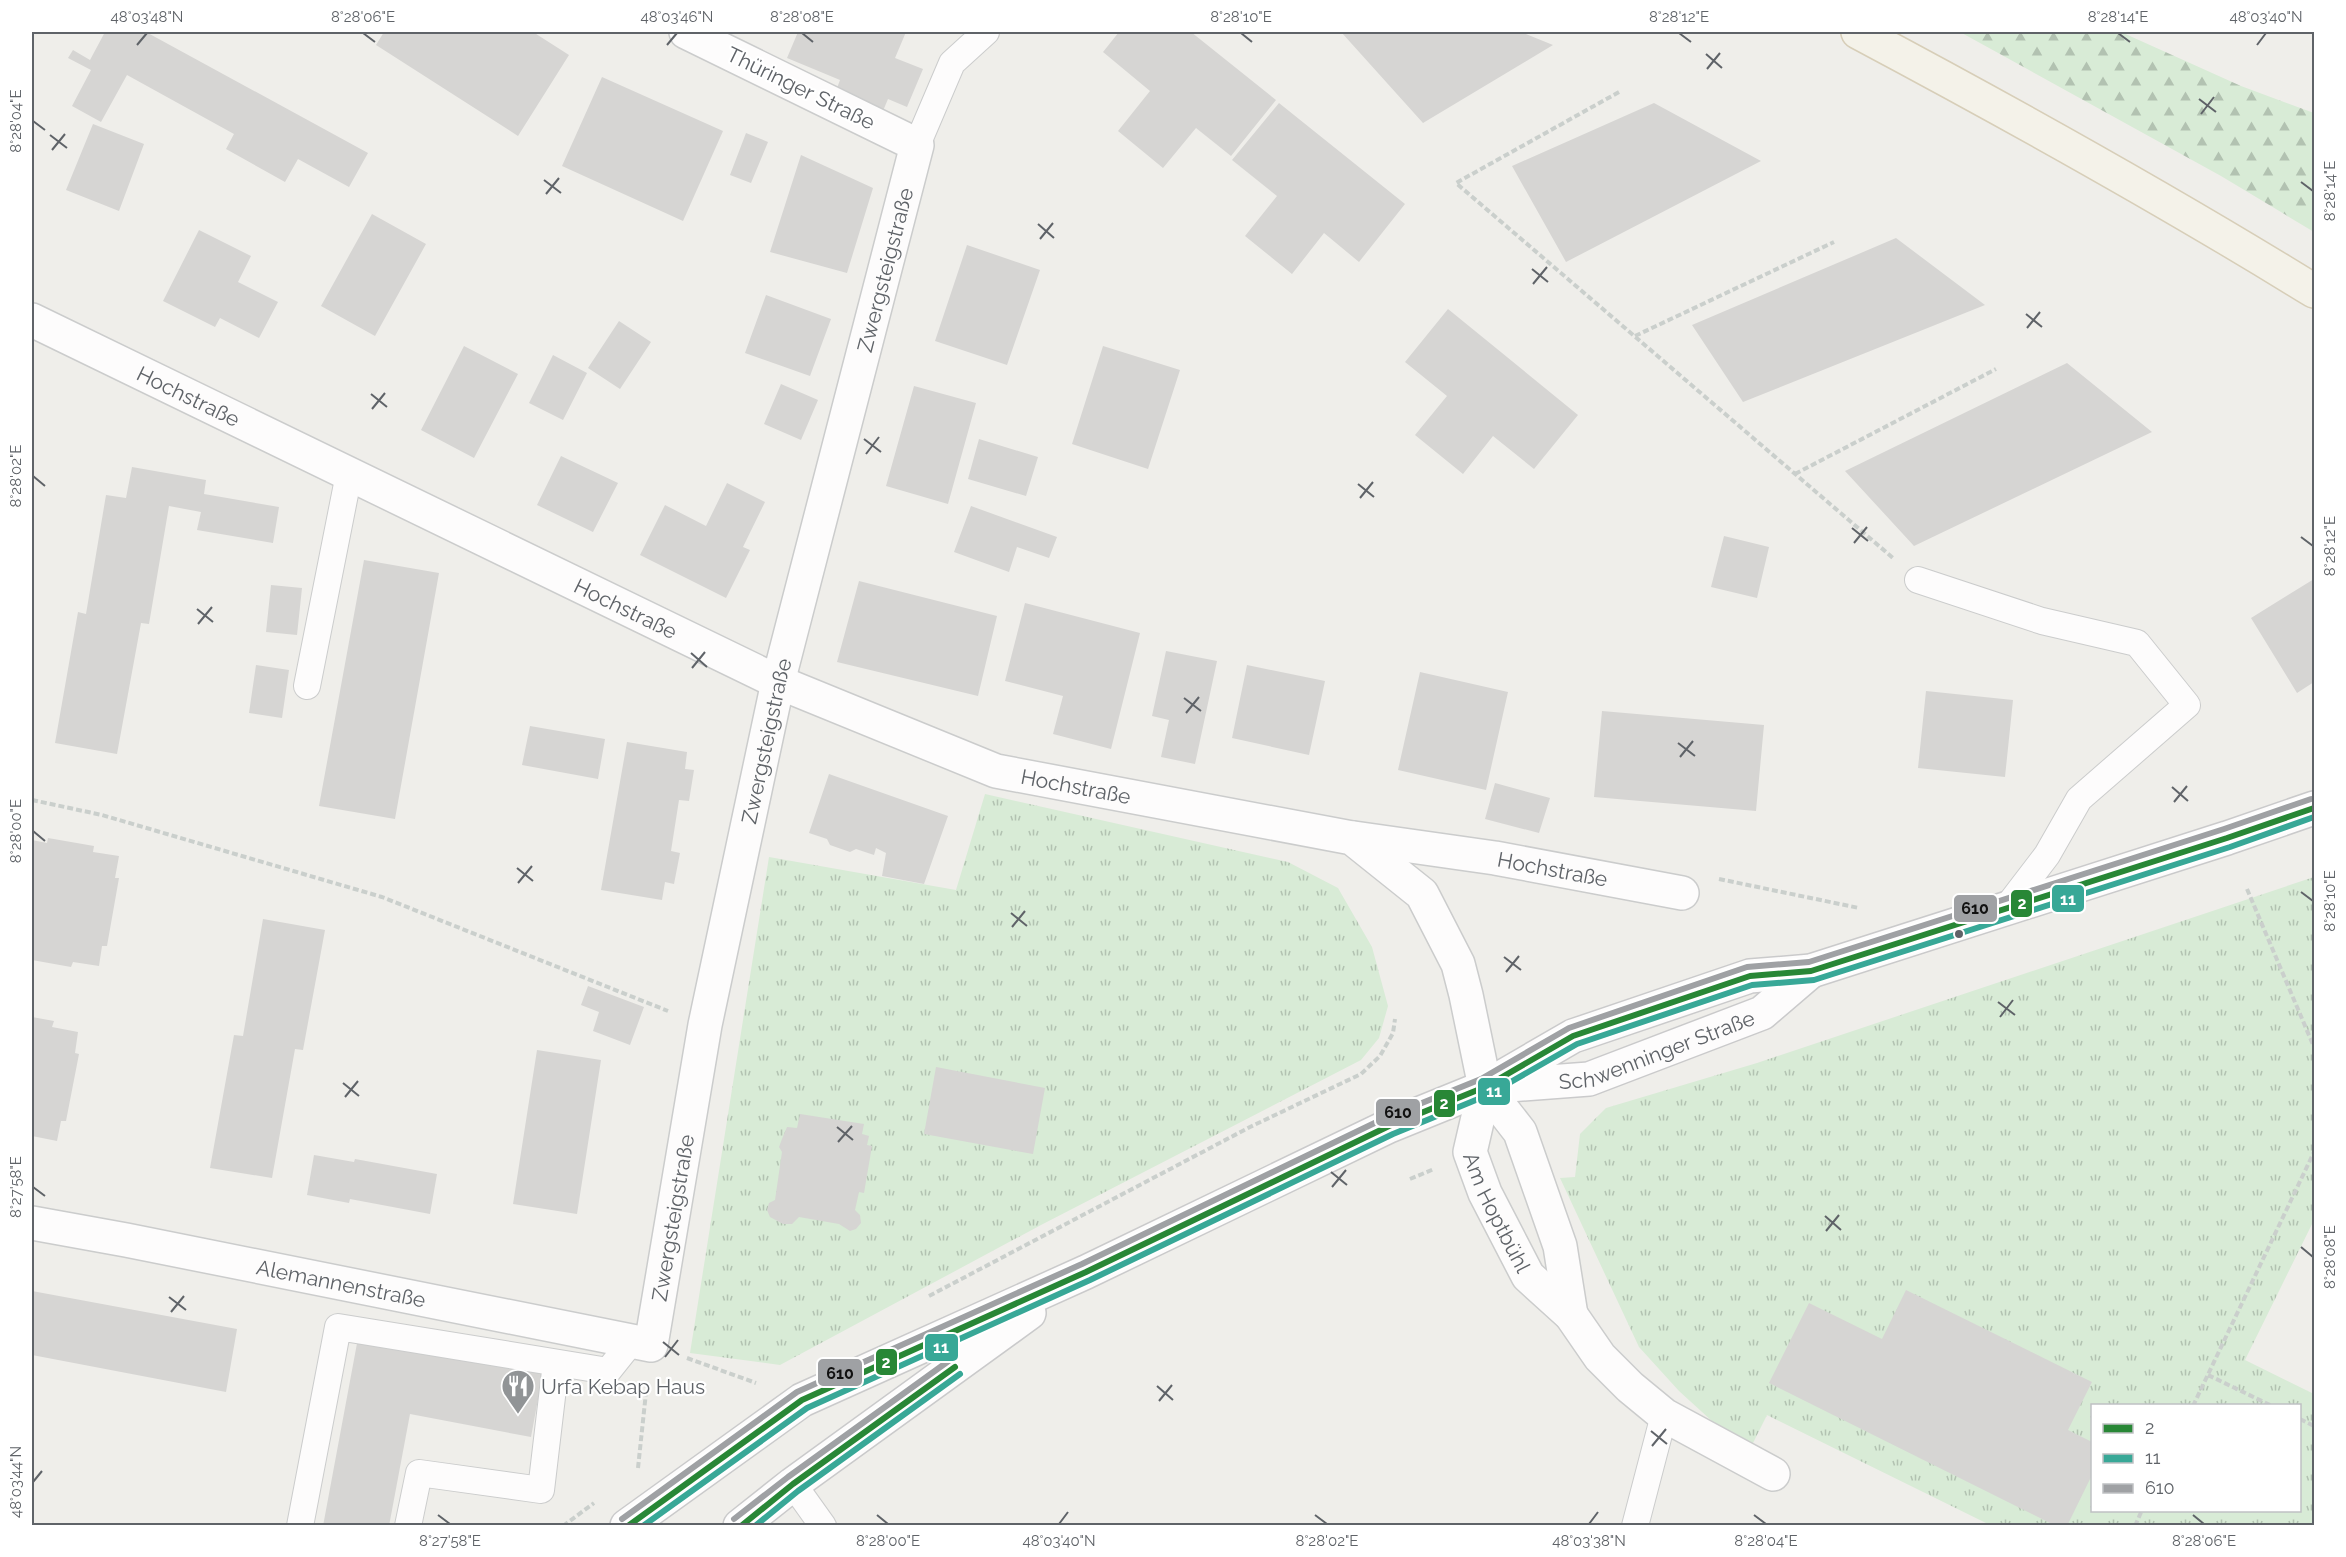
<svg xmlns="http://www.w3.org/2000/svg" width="2346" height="1557" font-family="Raleway,sans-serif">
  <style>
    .grass { fill: url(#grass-tufts); fill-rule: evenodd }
    .forest { fill: url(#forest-firs) }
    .building { fill: #d6d5d3 }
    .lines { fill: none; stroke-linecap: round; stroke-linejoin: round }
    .service-casing { stroke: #cbcccc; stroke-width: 28 }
    .minor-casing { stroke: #cbcccc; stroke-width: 36 }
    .secondary-casing { stroke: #cacacb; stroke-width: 36 }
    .primary-casing { stroke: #d7ceb8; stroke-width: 36 }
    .path { stroke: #cacfcc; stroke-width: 4; stroke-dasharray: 6 3; stroke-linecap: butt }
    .service { stroke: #fdfcfc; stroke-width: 26 }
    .minor { stroke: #fdfcfc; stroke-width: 33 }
    .secondary { stroke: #fdfcfc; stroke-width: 33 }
    .primary { stroke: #f4f2e9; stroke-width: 33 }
    .bus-1-casing { stroke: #fff; stroke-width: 10 }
    .bus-2-casing { stroke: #fff; stroke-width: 10 }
    .bus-3-casing { stroke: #fff; stroke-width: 10 }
    .bus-1 { stroke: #288736; stroke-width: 6 }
    .bus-2 { stroke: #38a897; stroke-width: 6 }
    .bus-3 { stroke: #9fa1a4; stroke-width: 6 }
    .ticks { fill: none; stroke: #5f6368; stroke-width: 2 }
    .bus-dot { fill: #5f6368; stroke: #fff; stroke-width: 2 }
    .labels { text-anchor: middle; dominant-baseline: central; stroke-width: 4.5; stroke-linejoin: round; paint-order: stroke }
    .street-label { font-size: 21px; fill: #5f6368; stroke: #fff }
    .poi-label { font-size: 21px; fill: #5f6368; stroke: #fff; text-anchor: start }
    .line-badge { stroke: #fff; stroke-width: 2 }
    .badge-label { font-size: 16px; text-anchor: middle; font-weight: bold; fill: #fff }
    .pale-badge-label { font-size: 16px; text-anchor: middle; font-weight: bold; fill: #111 }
    .neatline { fill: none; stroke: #5f6368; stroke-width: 2 }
    .ticks-label { font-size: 15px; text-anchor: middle; fill: #5f6368 }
  </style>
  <defs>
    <pattern id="grass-tufts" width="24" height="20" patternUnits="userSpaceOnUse" patternTransform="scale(1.5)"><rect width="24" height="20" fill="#d8ebd6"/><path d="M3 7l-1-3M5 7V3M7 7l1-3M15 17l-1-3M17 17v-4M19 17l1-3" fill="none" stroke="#b2c2b1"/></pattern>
    <pattern id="forest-firs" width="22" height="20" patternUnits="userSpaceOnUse" patternTransform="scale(1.5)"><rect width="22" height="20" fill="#d8ebd6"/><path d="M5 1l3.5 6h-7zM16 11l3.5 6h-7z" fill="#b2c2b1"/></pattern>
  </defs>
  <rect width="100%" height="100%" fill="#efeeea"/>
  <!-- grass -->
  <path class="grass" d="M985,794L1288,862L1338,888L1372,947L1388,1006L1379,1038L1361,1060L1041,1225L780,1365L690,1353L769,857L956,890Z
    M2314,877V1220L2245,1360L2314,1394V1525H1990L1767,1415L1753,1443L1713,1422L1679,1391L1639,1347L1560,1178L1575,1177L1580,1134L1606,1108L1757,1063ZM2092,1406H2300V1510H2092Z"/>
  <!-- forest -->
  <path class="forest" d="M1960,32H2121L2241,86L2314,113V232L2221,176Z"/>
  <!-- building -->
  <path class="building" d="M105,32H146L368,153L349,187L298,159L285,182L226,149L234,134L127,75L101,122L72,106L91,70L68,58L73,50L90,60Z
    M384,32H533L569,55L518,136L376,45Z
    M798,32H906L895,58L923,69L907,107L888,99L880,118L833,99L840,80L787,58Z
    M1119,32H1191L1276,100L1231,156L1196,128L1163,168L1118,131L1150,91L1103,52Z
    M1348,32H1521L1553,45L1423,123L1342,33Z
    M602,77L723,131L683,221L562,166Z
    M1279,103L1405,204L1359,262L1324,233L1292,274L1245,236L1277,196L1232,160Z
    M1654,103L1761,161L1566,262L1512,166Z
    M93,124L144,144L119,211L66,190Z
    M746,133L768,142L751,183L730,175Z
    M801,155L873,188L847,273L770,252Z
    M372,214L426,244L375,336L321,306Z
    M199,230L251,256L238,282L278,302L259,338L220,318L215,327L163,301Z
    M1896,238L1985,305L1743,402L1692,325Z
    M967,245L1040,270L1007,365L935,341Z
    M766,295L831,319L810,376L745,353Z
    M1448,309L1578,415L1534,469L1493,436L1463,474L1415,435L1447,396L1405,362Z
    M619,321L651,342L620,389L588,368Z
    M464,346L518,374L474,458L421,430Z
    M1103,346L1180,370L1148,469L1072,444Z
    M553,355L587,373L563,420L529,403Z
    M2067,363L2152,432L1914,546L1845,471Z
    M781,384L818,400L801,440L764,424Z
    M914,386L976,403L948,504L886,486Z
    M979,439L1038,457L1026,496L968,479Z
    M561,456L618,483L593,532L537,505Z
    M132,467L206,480L204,494L279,507L273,543L197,530L201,512L169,506L149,624L141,623L117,754L55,743L78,612L86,614L106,495L126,498Z
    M727,483L765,502L743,547L750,550L726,598L640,555L665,505L706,526Z
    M971,506L1057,537L1049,558L1017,547L1009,572L954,552Z
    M1724,536L1769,547L1757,598L1711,587Z
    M364,560L439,573L395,819L319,806Z
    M2314,579V682L2297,693L2251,618Z
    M859,581L997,616L978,696L837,662Z
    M271,585L302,588L297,635L266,632Z
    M1025,603L1140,633L1111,749L1053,734L1063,696L1005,681Z
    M1166,651L1217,661L1195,764L1161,757L1169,720L1152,716Z
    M256,665L289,670L282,718L249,713Z
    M1247,665L1325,681L1309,755L1232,738Z
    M1420,672L1508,692L1486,790L1398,770Z
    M1926,691L2013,700L2005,777L1918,768Z
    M1602,711L1764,725L1756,811L1594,797Z
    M530,726L605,739L598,779L522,765Z
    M627,742L687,752L685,769L694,770L689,801L679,800L671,851L680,853L674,884L665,882L662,900L601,890Z
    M829,774L948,816L924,884L882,876L886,853L876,848L874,855L856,849L850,852L830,845L827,839L809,833Z
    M1495,783L1550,798L1539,833L1485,819Z
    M48,838L94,846L93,852L119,856L115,878H119L107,946H102L99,966L73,962L71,967L32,960V840L47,843Z
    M263,919L325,930L303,1050L295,1049L272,1178L210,1168L234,1035L243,1036Z
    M588,986L644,1007L630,1045L593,1031L599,1012L581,1005Z
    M32,1017L54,1021L52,1027L78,1032L75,1053L79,1054L66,1121H61L57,1141L32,1136Z
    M537,1050L601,1060L577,1214L513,1204Z
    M936,1067L1045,1088L1033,1154L924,1134Z
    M800,1114L864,1124L862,1134L869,1136L867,1145L872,1146L864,1193L859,1192L855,1210L860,1215L861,1223L856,1229L850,1231L839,1224L799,1217L792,1224H783L770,1217L767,1210L769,1203L775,1200L782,1152L779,1147L782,1139L787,1127L797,1128Z
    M314,1155L354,1162L355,1159L437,1174L430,1214L350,1199L349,1203L307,1195Z
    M1906,1290L2092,1382L2068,1430L2092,1442V1475L2067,1526H2056L1769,1383L1809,1303L1882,1339Z
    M32,1291L237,1329L226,1392L32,1355Z
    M358,1338L543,1372L531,1437L410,1414L389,1526H323Z"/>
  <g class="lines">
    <!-- service casing -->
    <g class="service-casing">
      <path id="service" d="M917,145L952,63L986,32
        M1918,580L2042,621L2137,643L2187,705L2079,799L2047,855L2008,906
        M307,686L349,474
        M793,1484L823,1526
        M300,1526L338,1327L608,1371L632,1341
        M408,1526L419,1473L541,1490L556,1363
        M1635,1526L1664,1415"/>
    </g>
    <!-- minor casing -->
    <g class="minor-casing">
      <g id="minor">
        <path id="s1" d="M32,320L778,682L996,771L1352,838L1422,894L1458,964L1466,995L1485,1087L1470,1152L1485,1193L1528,1276L1571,1315L1600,1357L1630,1387L1664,1415L1773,1474"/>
        <path id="s2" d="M1354,838L1495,858L1682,893"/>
        <path d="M1485,1087L1520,1132L1560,1246L1571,1315"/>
        <path id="s3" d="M32,1223L126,1240L651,1345L705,1025L778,682L917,145L686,32"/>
      </g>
    </g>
    <!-- secondary casing -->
    <g class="secondary-casing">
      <g id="secondary">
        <path id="s4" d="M1496,1086L1589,1079L1762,1013L1811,971"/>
        <path d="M627,1526L802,1400L1086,1272L1389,1126L1485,1087L1573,1036L1750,976L1811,971L2227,838L2314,808"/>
        <path d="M740,1526L793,1484L1029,1313"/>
      </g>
    </g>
    <!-- primary casing -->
    <g class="primary-casing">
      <path id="primary" d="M1858,32C2012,114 2165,199 2314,291"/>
    </g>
    <!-- path -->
    <path class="path" d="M1619,92L1456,183L1893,558
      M1635,336L1834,242
      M1795,474L1996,369
      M32,800L102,815L382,897L668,1011
      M1719,879L1859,908
      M2247,889L2314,1047
      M1410,1179L1434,1169
      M929,1296L1250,1127L1361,1074L1380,1056L1393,1033L1395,1019
      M687,1358L756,1383
      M2208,1375L2272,1406
      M2193,1406L2314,1152
      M2300,1419L2314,1426
      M638,1468L647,1383
      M563,1526L594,1503
      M2135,1526L2142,1510"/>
    <!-- service -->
    <use href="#service" class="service"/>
    <!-- minor -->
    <use href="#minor" class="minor"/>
    <!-- secondary -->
    <use href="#secondary" class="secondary"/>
    <!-- primary -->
    <use href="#primary" class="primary"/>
    <!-- bus-1 casing -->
    <g class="bus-1-casing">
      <path id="bus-1" d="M628,1526L802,1400L1086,1272L1389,1126L1485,1087L1573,1036L1750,976L1811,971L2227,838L2314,808
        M741,1526L793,1484L955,1367"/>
    </g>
    <!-- bus-2 casing -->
    <g class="bus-2-casing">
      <path id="bus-2" d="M643,1526L807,1408L1090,1280L1393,1134L1488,1095L1577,1044L1752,985L1814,980L2230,847L2314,817
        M755,1526L798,1491L960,1374"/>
    </g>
    <!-- bus-3 casing -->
    <g class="bus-3-casing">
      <path id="bus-3" d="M622,1519L797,1392L1082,1264L1385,1118L1481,1079L1569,1028L1747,967L1809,962L2224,829L2311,799
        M734,1519L788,1477L950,1360"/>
    </g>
    <!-- bus-1 -->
    <use href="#bus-1" class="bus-1"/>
    <!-- bus-2 -->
    <use href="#bus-2" class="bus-2"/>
    <!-- bus-3 -->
    <use href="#bus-3" class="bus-3"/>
  </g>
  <!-- ticks -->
  <path class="ticks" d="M363,33L375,42M802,33L813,42M1241,33L1252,42M1679,33L1691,42M2118,33L2130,42M137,45L147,33M667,45L677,33M2257,45L2266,33M1706,54L1722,68M1707,69L1720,53M2199,99L2216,112M2201,114L2214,97M33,121L45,130M50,135L67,148M52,150L65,134M544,180L561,193M2301,182L2313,191M546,194L559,178M1038,224L1054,238M1040,239L1053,223M1532,269L1548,282M1533,284L1547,267M2026,314L2042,327M2027,328L2040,312M371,394L387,407M372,409L385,393M864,439L881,452M866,454L879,437M33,476L45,486M1358,484L1374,497M1360,498L1373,482M1852,528L1868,541M2301,537L2313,546M1854,543L1867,527M197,609L213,622M198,624L212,607M691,653L707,667M692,668L705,652M1184,698L1201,711M1186,713L1199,697M1678,743L1695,756M1680,757L1693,741M2172,787L2188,801M2174,802L2187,786M33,831L45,841M517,868L533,881M518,883L532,866M2301,892L2313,901M1011,913L1027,926M1012,927L1025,911M1504,957L1521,970M1506,972L1519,956M1998,1002L2015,1015M2000,1017L2013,1000M343,1083L359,1096M345,1097L358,1081M837,1127L853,1140M838,1142L852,1126M1331,1172L1347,1185M33,1187L45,1196M1332,1187L1346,1170M1825,1216L1841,1230M1826,1231L1839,1215M2301,1247L2313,1257M169,1297L186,1310M171,1312L184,1296M663,1342L679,1355M665,1357L678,1340M1157,1386L1173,1400M1159,1401L1172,1385M1651,1431L1667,1444M1652,1446L1666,1429M33,1482L42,1471M438,1515L450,1524M877,1515L888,1524M1315,1515L1327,1524M1754,1515L1766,1524M2193,1515L2204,1524M1059,1524L1068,1512M1589,1524L1598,1512"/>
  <!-- icons -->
  <defs>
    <g id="restaurant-pin" transform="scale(1.725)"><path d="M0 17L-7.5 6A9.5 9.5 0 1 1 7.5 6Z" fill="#919496" stroke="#fff"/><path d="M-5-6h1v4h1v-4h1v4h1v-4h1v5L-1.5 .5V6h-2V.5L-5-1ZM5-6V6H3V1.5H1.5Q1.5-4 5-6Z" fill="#fff"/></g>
  </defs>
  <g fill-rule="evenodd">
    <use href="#restaurant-pin" x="518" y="1386"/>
  </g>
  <!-- markers -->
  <circle class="bus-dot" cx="1959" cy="934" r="5"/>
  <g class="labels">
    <!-- street labels -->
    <g class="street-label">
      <text transform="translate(801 88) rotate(26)">Thüringer Straße</text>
      <text stroke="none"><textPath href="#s3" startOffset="1732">Zwergsteigstraße</textPath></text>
      <text stroke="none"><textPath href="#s1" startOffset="174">Hochstraße</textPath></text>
      <text stroke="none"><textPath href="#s1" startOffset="660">Hochstraße</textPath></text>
      <text stroke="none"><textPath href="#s3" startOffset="1246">Zwergsteigstraße</textPath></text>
      <text stroke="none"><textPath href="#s1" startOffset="1146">Hochstraße</textPath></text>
      <text stroke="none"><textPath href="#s2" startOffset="201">Hochstraße</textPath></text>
      <text stroke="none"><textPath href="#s4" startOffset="166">Schwenninger Straße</textPath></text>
      <text stroke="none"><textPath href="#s1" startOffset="1854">Am Hoptbühl</textPath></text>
      <text stroke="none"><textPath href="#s3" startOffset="760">Zwergsteigstraße</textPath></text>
      <text stroke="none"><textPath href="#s3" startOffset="315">Alemannenstraße</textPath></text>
    </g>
    <!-- poi labels -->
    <g class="poi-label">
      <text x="541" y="1386">Urfa Kebap Haus</text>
    </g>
  </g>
  <g class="line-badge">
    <rect x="2051" y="884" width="34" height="29" rx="6" fill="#38a897"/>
    <rect x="2010" y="889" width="23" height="29" rx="6" fill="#288736"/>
    <rect x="1953" y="894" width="45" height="29" rx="6" fill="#9fa1a4"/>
    <rect x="1477" y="1077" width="34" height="29" rx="6" fill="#38a897"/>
    <rect x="1433" y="1089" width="23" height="29" rx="6" fill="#288736"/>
    <rect x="1375" y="1098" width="46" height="29" rx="6" fill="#9fa1a4"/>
    <rect x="924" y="1333" width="35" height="29" rx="6" fill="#38a897"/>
    <rect x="875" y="1348" width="23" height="28" rx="6" fill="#288736"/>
    <rect x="817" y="1358" width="46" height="29" rx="6" fill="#9fa1a4"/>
  </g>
  <g class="badge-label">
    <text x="2068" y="905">11</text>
    <text x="2022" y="909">2</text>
    <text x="1494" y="1097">11</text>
    <text x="1444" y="1109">2</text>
    <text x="941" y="1353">11</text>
    <text x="886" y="1368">2</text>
  </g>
  <g class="pale-badge-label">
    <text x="1975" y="914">610</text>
    <text x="1398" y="1118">610</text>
    <text x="840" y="1379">610</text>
  </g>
  <!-- border -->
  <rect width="2346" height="1557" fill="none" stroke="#ffffff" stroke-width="66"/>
  <!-- legend -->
  <rect x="2091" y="1404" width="210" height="108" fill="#ffffff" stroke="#bfc1c3" stroke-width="1.5"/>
  <rect x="2103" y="1424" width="30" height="9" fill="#288736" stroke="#bfc1c3" stroke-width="1.5"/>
  <text x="2145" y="1434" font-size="18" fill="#5f6368">2</text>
  <rect x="2103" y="1454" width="30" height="9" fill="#38a897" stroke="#bfc1c3" stroke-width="1.5"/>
  <text x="2145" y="1464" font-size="18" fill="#5f6368">11</text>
  <rect x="2103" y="1484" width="30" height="9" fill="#9fa1a4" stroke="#bfc1c3" stroke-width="1.5"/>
  <text x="2145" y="1494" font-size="18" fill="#5f6368">610</text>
  <rect x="33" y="33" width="2280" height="1491" class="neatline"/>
  <g class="ticks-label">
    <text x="147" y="22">48°03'48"N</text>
    <text x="363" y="22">8°28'06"E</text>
    <text x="677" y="22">48°03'46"N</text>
    <text x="802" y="22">8°28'08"E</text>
    <text x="1241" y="22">8°28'10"E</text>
    <text x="1679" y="22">8°28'12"E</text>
    <text x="2118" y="22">8°28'14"E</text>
    <text x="2266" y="22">48°03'40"N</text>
    <text transform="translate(16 121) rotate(-90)" y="5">8°28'04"E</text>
    <text transform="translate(2330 191) rotate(-90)" y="5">8°28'14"E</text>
    <text transform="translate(16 476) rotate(-90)" y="5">8°28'02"E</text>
    <text transform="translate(2330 546) rotate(-90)" y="5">8°28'12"E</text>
    <text transform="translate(16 831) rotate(-90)" y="5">8°28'00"E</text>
    <text transform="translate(2330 901) rotate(-90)" y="5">8°28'10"E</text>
    <text transform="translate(16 1187) rotate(-90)" y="5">8°27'58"E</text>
    <text transform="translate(2330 1257) rotate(-90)" y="5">8°28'08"E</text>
    <text transform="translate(16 1482) rotate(-90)" y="5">48°03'44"N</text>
    <text x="450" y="1546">8°27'58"E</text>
    <text x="888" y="1546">8°28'00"E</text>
    <text x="1059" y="1546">48°03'40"N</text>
    <text x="1327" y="1546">8°28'02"E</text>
    <text x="1589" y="1546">48°03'38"N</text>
    <text x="1766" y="1546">8°28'04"E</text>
    <text x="2204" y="1546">8°28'06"E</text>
  </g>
</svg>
